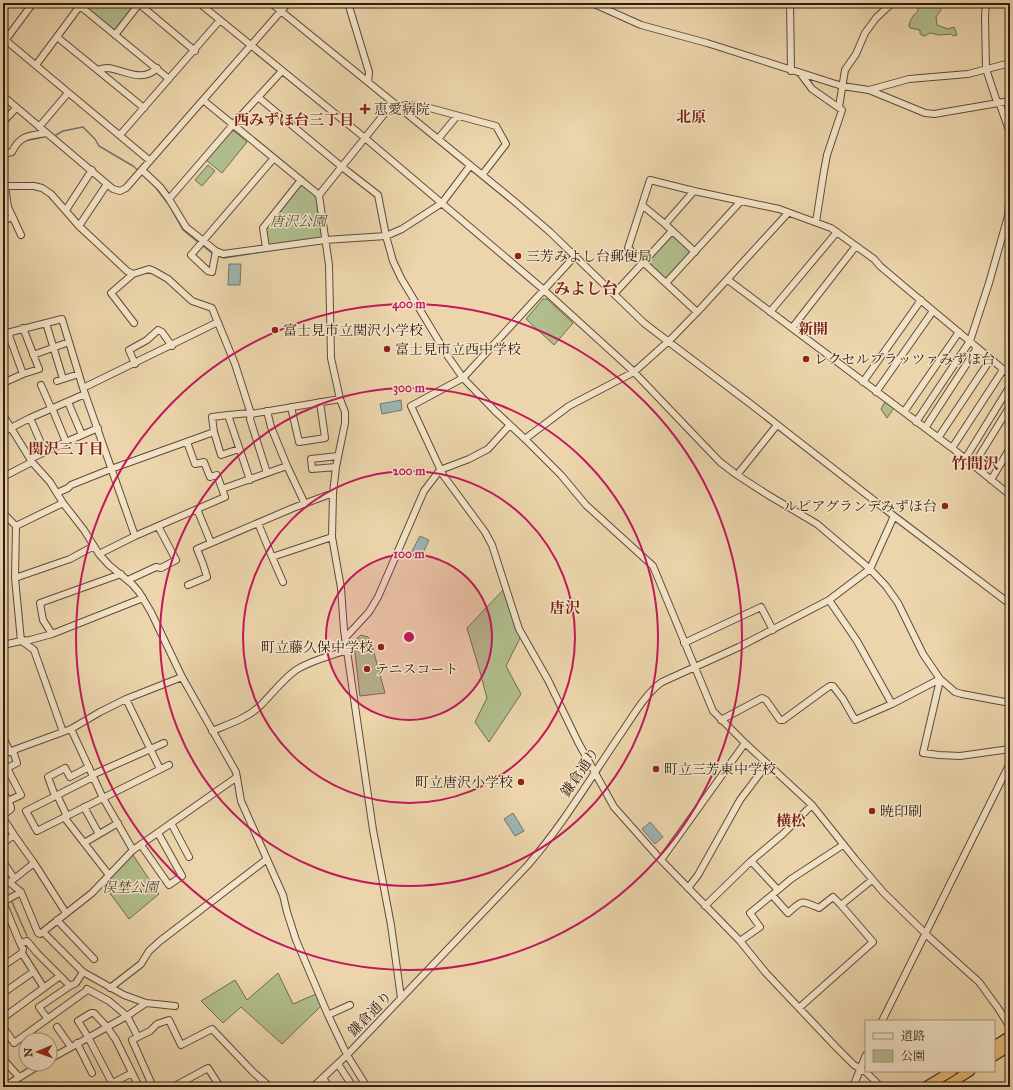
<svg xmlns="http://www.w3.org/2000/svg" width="1013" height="1090" font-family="'IM FELL Great Primer','Noto Serif JP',serif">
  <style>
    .green { fill: #b1be8e; stroke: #716c4f }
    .water { fill: #9db6b4; stroke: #727872 }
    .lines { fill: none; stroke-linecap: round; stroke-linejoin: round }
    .stream { stroke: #727872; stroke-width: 1.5 }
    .minor-casing { stroke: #604a37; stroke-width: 8 }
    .highway-casing { stroke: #311b10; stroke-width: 11 }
    .minor { stroke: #f3e4c9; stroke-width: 6 }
    .highway { stroke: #e6ba76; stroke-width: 9 }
    .ring { fill: none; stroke: #c2185b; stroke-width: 2 }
    .poi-dot { fill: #8f2418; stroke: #f3e4c9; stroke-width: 1.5 }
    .labels { text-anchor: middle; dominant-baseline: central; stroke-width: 3; stroke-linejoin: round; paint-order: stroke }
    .poi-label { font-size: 14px; fill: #311b10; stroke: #f3e4c9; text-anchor: start }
    .park-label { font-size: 14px; font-style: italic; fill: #574c36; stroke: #f3e4c9 }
    .street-label { font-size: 14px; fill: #311b10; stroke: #f3e4c9 }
    .neighbourhood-label { font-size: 15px; font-weight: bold; fill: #7a1f14; stroke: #f3e4c9 }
    .quarter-label { font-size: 16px; font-weight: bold; fill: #7a1f14; stroke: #f3e4c9 }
    .centre { fill: #c2185b; stroke: #f3e4c9; stroke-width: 2 }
    .ring-label { font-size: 12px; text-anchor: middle; font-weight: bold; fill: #c2185b; stroke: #f3e4c9; stroke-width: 3; stroke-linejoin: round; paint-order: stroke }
  </style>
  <rect width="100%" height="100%" fill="#ecd5ac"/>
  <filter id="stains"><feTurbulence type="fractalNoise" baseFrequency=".005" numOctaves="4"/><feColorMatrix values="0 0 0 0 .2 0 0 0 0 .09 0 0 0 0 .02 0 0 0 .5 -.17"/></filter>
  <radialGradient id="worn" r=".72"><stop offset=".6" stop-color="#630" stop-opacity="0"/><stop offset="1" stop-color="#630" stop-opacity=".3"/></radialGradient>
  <!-- green -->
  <path class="green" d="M85,3H134L135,6L116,30H114L85,7Z
    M917,3H939L941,10L936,17L937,25L948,29L954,27L957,35L954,36L951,34L939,35L930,33L924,36L920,34V30L910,28L909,26C910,20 913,15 918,11Z
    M232,131H234L247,142L222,173L206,160Z
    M208,165L215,171L202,186L195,180Z
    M303,184L316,197L322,237L320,239L268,246L266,228L300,185Z
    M674,235L690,250V253L667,278H664L649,264V261L671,236Z
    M543,299H547L573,323L554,345L526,319Z
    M885,402L894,408L887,418L881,409Z
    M504,589L521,636L506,666L521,694L489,742L475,722L487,698L480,672L467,628Z
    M361,635L368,637L371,642L385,693L360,696L354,645L355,640Z
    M133,855L159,894L129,919L103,884Z
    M278,973L293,1004L316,994L321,1006L282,1044L241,1007L223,1023L201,1001L235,980L247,1000Z"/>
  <!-- water -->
  <path class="water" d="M229,264H241L240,285H228Z
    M401,400L402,410L382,414L380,404Z
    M420,536L429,540L420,559L410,555Z
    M513,813L524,831L515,836L504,819Z
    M650,822L663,837L655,844L642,829Z"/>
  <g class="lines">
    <!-- stream -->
    <path class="stream" d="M56,135L63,131L83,127L95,139L99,146L133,166L139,171
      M24,141L43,137
      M148,179L157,189L169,205L183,230L199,243
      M202,245L213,254
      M217,255L224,258L286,248
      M3,890L7,894
      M12,902L27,936"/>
    <!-- minor casing -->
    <g class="minor-casing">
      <path id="minor" d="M138,3L195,51
        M199,3L365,138L544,290L633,371L720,462L737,475L768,495L817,524L870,569L886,586L898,603L923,654L940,679L955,692L962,694L1010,703
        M271,3L514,201L550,232L644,323L657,333L752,405L894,516L1010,604
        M348,3L369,72L368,82
        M592,3L641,25L707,43L842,86L869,90L925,113L934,114L1010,101
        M790,3L791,71
        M986,3L985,17L986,69L997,102
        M80,6L169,79
        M115,35L139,4
        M57,37L144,108
        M3,38L149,160
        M4,42L33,3
        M36,65L82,3
        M98,70C101,69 104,68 107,68C123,69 142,84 157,68
        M800,73L812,89L842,110L827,155L824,171L816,222
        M869,90L909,79L968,74L1010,63
        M3,96L107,184L113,189L120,191L126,188L288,3
        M258,97L342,167L378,195L386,236L393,261L401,278L447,355L463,378L495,411L525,439L561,475L586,505L653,566L713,711L745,743L812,805L855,859L883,892L930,938L979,982L998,1008L1010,1027
        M203,100L319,195L329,265L331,358L340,399L345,412V423L336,467L333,493L332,537L341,588L344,630L373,830L391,925L401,998
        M999,102L1010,133
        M399,107L407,105L426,107L496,126L506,144L482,175
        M839,107L845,70L856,54L865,33L876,18L892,3
        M3,122L16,108
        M39,127L68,93
        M120,135L220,20
        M438,139L457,116
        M3,154L12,152C20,135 29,136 46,133
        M142,170L160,187L169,199L186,227L216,251L223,254L325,240L386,236L402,229L442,203L470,166
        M3,186H34L42,188L51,194L79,226L127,271L133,274L149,269L154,271L168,279L192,301L212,308L235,364L251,414L340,399
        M5,186L8,207L21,235
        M319,195L393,103
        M169,199L237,120L282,71
        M642,205L665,224L695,252
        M66,210L92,170
        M3,221L12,217
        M665,224L694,191
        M79,226L107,184
        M266,248L263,228L301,180
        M216,251L212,272L208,271L191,255L274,158
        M575,256L463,378L411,406L443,475L485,532L492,545L519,629L548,680L578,742L614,807L661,860L740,941L766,973L835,1046L854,1065L866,1072L881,1087
        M133,274L111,293L134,323
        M728,280L952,448L1010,495
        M666,283L741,201
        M614,294L672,231
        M697,312L628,248L650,180L694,191L779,209L831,228L874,259L880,266L906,288L1010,375
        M770,312L837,232
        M46,323L63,379
        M792,328L856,246
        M8,333L23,374
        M3,334L62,319L83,388L135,536
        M33,355L69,342
        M135,364L129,350L147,340L158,330L162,332L172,346
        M57,381L79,374
        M863,382L921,300
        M3,383L23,374L39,369L23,328
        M41,385L51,408
        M83,388L218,322
        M876,392L933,311
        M291,407L299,442L325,438L320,402
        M52,408L66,442L82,435L68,402
        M904,412L959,332
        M251,414L250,419L267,473
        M3,415L32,462L50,482L63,503L84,530L99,554L109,565L132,584L139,592L151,612L182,677L236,772L241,801L283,895L287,912L296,940L328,1015L347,1055L367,1087
        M228,415L212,417L214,432L221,455L239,449
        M30,418L45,452
        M916,422L970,341L989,283L1008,216L1010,188
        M925,428L977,348
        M3,432L30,418L85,394
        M82,435L98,428
        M938,438L990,360
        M525,439L569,406L634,372L672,338L701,308L788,213
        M952,448L1003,370
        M30,459L66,442
        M965,459L1010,386
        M287,466L305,504
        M973,466L1010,406
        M336,467L312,469L311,459L338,456
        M737,475L777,425
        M3,477L32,462
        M250,480L228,415L250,413
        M991,480L1010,448
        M222,489L287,466L271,427L267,411
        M57,493L68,488L71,485L111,469L214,432
        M197,509L211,543L293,508L333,493
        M3,513L16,526L15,578
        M258,523L272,557L332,537
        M16,526L63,503
        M99,554L135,536L225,497L217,475L210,477L204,462L195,464L187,442
        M272,557L283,582
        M128,580L156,567L161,568L176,560L158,526
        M188,585L207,577L203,564L197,549L211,543
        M829,600L857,641L892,704
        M52,634L43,620L40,603L121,574
        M345,638L369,612L378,597L424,491L440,470L469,459L488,449L509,426
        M21,641L15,578L70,559L94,546
        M23,642L34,650L63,732
        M684,643L761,607L773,630
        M3,645L21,641L30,640L52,634L143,598
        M940,680L923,753L939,755L960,756L1010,749
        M126,699L160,769
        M721,720L762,698L766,700L780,720H783L824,690L830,686H833L843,699L855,720L892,704L940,679
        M71,729L103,798L133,850
        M212,731C229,724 248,718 261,705C273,693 282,680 296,670C311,660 331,656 347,650
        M3,737L10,752
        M3,754L71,729L100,712L126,699L182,677
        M92,775L164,743
        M93,777L26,811L37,831L169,765
        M3,791L11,807V809L3,815
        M57,795L67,816
        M55,796L48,777L65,768L70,777L89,767
        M8,801L21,795L7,768L17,763L13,751
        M84,807L99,834
        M64,817L109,875
        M3,818L14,835
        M171,823L189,857
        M3,843L14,835L34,863L66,913
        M84,843L118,823
        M141,845L169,885L182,876L158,833
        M661,860L745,743
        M751,861L778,890L791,879L843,845
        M3,862L14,878
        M3,877L21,892L38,933L40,934L92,893L133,850L237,777
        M9,883L34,863
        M688,888L698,875L740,800L767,764
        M778,890L772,895L788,913C803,900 800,900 819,908L833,897L841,905L873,942L799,1008
        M3,902L20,943L23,949L22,953
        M3,902L21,892
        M841,905L872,880
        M705,906L751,861L783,834L812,805
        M57,920L94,959
        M43,932L83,972L124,995L146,1003L127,1016L50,1059
        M740,941L760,927L750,913L772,895
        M3,966L22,953L44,988
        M70,986L76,983L83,972
        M3,987L6,991L33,972
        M110,988L141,964L149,951L160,941L267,859
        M146,1003L175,1006
        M328,1015L350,1005
        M3,1018L60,976L37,953L27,941L20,943
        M47,1018L39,1007L70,986L60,976
        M882,1021L1010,763
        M3,1027L14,1043L86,991L87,989L109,1001L127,1016L138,1037
        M57,1027L71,1047
        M77,1043L92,1073
        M3,1059L19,1077
        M338,1064L353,1087
        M323,1078L329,1087
        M112,1083L88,1037L78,1021L91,1013H94L107,1027L116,1040L139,1087
        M4,1087L41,1064
        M105,1087L132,1073
        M153,1087L132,1040L150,1031L157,1024L169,1020L181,1045L212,1029L253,1072L270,1087
        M173,1087L208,1068L220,1087
        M313,1087L347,1055L527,866C563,825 591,777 622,732C633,716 646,693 662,682L739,647L829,600L870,569L894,516
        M853,1087L866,1055"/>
    </g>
    <!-- highway casing -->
    <g class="highway-casing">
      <path id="highway" d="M994,1046L1010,1036
        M994,1056L1010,1046
        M925,1087L952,1071
        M945,1087L970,1071"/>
    </g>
    <!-- minor -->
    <use href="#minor" class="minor"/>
    <!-- highway -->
    <use href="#highway" class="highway"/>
  </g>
  <!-- distance rings -->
  <circle cx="409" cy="637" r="83" fill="#c2185b" fill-opacity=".12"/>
  <g class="ring">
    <circle cx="409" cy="637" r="83"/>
    <circle cx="409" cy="637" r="166"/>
    <circle cx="409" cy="637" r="249"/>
    <circle cx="409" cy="637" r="333"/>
  </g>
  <!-- markers -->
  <g class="poi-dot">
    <path d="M363 103h4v4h4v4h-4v4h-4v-4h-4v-4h4z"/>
    <circle cx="518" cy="256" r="4"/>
    <circle cx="275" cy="330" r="4"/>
    <circle cx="387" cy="349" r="4"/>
    <circle cx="806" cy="359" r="4"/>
    <circle cx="945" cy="506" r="4"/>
    <circle cx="381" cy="647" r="4"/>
    <circle cx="367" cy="669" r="4"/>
    <circle cx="656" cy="769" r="4"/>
    <circle cx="521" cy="782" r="4"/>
    <circle cx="872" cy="811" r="4"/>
  </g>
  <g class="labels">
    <!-- poi labels -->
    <g class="poi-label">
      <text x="374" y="109">恵愛病院</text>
      <text x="526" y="256">三芳みよし台郵便局</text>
      <text x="283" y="330">富士見市立関沢小学校</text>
      <text x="395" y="349">富士見市立西中学校</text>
      <text x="814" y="359">レクセルプラッツァみずほ台</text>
      <text x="937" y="506" text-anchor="end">ルピアグランデみずほ台</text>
      <text x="373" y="647" text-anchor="end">町立藤久保中学校</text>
      <text x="375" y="669">テニスコート</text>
      <text x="664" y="769">町立三芳東中学校</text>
      <text x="513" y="782" text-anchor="end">町立唐沢小学校</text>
      <text x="880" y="811">暁印刷</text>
    </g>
    <!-- park labels -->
    <g class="park-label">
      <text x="298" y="221">唐沢公園</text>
      <text x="130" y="887">俣埜公園</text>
    </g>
    <!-- street labels -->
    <g class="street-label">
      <text transform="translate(580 772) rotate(-56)">鎌倉通り</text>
      <text transform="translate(370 1014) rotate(-46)">鎌倉通り</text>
    </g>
    <!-- neighbourhood labels -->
    <g class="neighbourhood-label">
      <text x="691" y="117">北原</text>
      <text x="294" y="120">西みずほ台三丁目</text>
      <text x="813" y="329">新開</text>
      <text x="66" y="449">関沢三丁目</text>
      <text x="565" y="608">唐沢</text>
      <text x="791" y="821">横松</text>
    </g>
    <!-- quarter labels -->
    <g class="quarter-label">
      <text x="586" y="288">みよし台</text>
      <text x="975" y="463">竹間沢</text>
    </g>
  </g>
  <circle cx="409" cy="637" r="6" class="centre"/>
  <g class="ring-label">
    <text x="409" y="308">400 m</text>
    <text x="409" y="392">300 m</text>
    <text x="409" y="475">200 m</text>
    <text x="409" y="558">100 m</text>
  </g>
  <!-- margin -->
  <rect width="1013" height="1090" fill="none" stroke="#ecd5ac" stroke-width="16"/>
  <rect x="4" y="4" width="1005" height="1082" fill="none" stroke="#311b10" stroke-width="2"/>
  <rect x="8" y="8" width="997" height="1074" fill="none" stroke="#311b10"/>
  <!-- legend -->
  <rect x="865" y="1020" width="130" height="52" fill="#f3e4c9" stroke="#a5947f"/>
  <rect x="873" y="1033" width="20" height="6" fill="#f3e4c9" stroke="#a5947f"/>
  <text x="901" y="1040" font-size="12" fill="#311b10">道路</text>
  <rect x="873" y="1050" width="20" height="12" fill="#b1be8e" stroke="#a5947f"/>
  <text x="901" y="1060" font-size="12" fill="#311b10">公園</text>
  <!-- north arrow -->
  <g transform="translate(38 1052) rotate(268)"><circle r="19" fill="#f3e4c9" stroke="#a5947f"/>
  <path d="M0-3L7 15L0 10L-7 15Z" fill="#8f2418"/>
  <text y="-6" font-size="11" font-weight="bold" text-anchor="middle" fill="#311b10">N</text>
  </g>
  <rect width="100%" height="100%" filter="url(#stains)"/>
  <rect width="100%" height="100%" fill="url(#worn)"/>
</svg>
